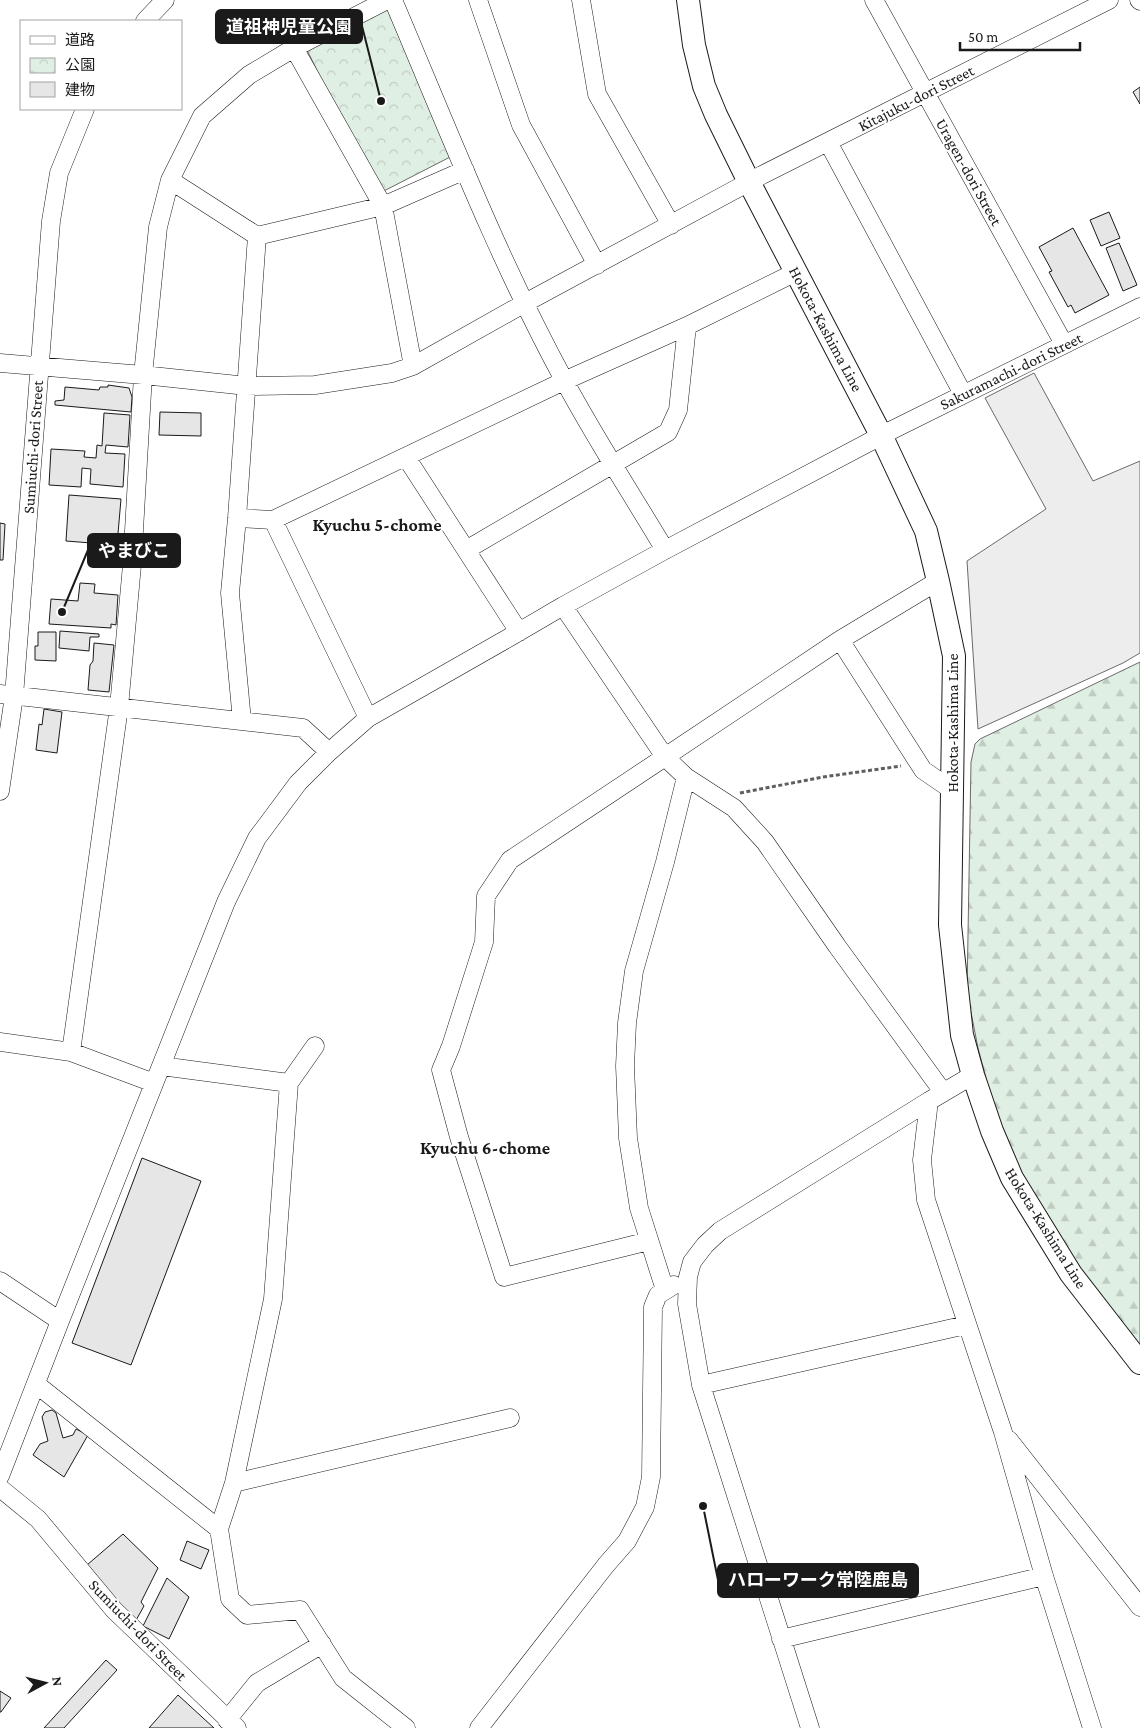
<svg xmlns="http://www.w3.org/2000/svg" width="1140" height="1728" font-family="'Crimson Pro','Noto Sans JP',serif">
  <style>
    .forest { fill: url(#forest-firs); stroke: #6a6a6a }
    .park { fill: url(#park-crowns); stroke: #6a6a6a }
    .parking { fill: #ededed; stroke: #6a6a6a }
    .building { fill: #e6e6e6; stroke: #1a1a1a }
    .lines { fill: none; stroke-linecap: round; stroke-linejoin: round }
    .minor-casing { stroke: #1a1a1a; stroke-width: 19 }
    .major-casing { stroke: #1a1a1a; stroke-width: 24 }
    .path { stroke: #5f5f5f; stroke-width: 3; stroke-dasharray: 4 2.5; stroke-linecap: butt }
    .minor { stroke: #fff; stroke-width: 18 }
    .major { stroke: #fff; stroke-width: 22 }
    .labels { text-anchor: middle; dominant-baseline: central; stroke-width: 4; stroke-linejoin: round; paint-order: stroke }
    .street-label { font-size: 16px; fill: #1a1a1a; stroke: #fff }
    .neighbourhood-label { font-size: 18px; font-weight: bold; fill: #1a1a1a; stroke: #fff }
    .leader { fill: none; stroke: #1a1a1a; stroke-width: 2 }
    .callout-dot { fill: #1a1a1a; stroke: #fff; stroke-width: 2 }
    .callout { fill: #1a1a1a; stroke: #1a1a1a; stroke-width: 2 }
    .callout-label { font-size: 18px; text-anchor: middle; font-weight: bold; fill: #fff }
  </style>
  <defs>
    <pattern id="forest-firs" width="22" height="20" patternUnits="userSpaceOnUse" patternTransform="scale(1.25)"><rect width="22" height="20" fill="#e0efe3"/><path d="M5 1l3.5 6h-7zM16 11l3.5 6h-7z" fill="#c0ccc2"/></pattern>
    <pattern id="park-crowns" width="20" height="18" patternUnits="userSpaceOnUse" patternTransform="scale(1.25)"><rect width="20" height="18" fill="#e0efe3"/><path d="M2 6a3 3 0 1 1 6 0M12 15a3 3 0 1 1 6 0" fill="none" stroke="#c0ccc2"/></pattern>
  </defs>
  <rect width="100%" height="100%" fill="#fff"/>
  <!-- forest -->
  <path class="forest" d="M1140,662V1347L1081,1273L1019,1172L999,1127L978,1048L967,992L971,762L975,744L980,739Z"/>
  <!-- park -->
  <path class="park" d="M390,7L452,156L378,194L305,46Z"/>
  <!-- parking -->
  <path class="parking" d="M1034,373L1093,481L1140,461V653L1123,663L978,729L967,561L1046,509L985,398Z"/>
  <!-- building -->
  <path class="building" d="M1140,87V104L1133,92Z
    M1109,212L1120,238L1101,246L1090,220Z
    M1073,228L1109,295L1075,313L1071,305L1068,307L1049,272L1052,271L1039,247Z
    M1119,243L1137,285L1123,291L1106,248Z
    M108,385L129,388L132,397L131,412L55,405V401L64,400L65,387L99,390L100,387H108Z
    M160,412L201,413V436L159,435Z
    M104,413L130,415L128,447L106,445L105,453L125,454L123,487L90,484L91,469L82,468L81,487L49,485L51,449L85,451L84,457L96,458L97,445L102,446Z
    M69,495L121,499L117,545L66,541Z
    M0,523L5,524L3,560H0Z
    M80,583L95,584L94,593L118,595L116,625L111,624V628L49,624L51,599L78,601Z
    M60,631L99,634V637H90L89,651L59,648Z
    M38,632H56V661L35,660V646H38Z
    M94,643L114,645L109,692L88,690L90,665L93,661Z
    M44,709L62,712L57,753L36,750L39,724L42,725Z
    M142,1158L201,1181L131,1365L72,1343Z
    M52,1410L56,1413L63,1438L73,1435L76,1429L88,1435L64,1477L33,1455L40,1444L48,1441L42,1417L45,1412Z
    M123,1534L158,1568L141,1602L144,1606L135,1622L87,1565Z
    M187,1541L209,1550L201,1569L180,1560Z
    M167,1578L189,1597L169,1639L143,1626Z
    M106,1660L117,1670L64,1728H44Z
    M0,1691L11,1698L1,1712H0Z
    M178,1695L214,1728H149Z"/>
  <g class="lines">
    <!-- minor casing -->
    <g class="minor-casing">
      <path id="minor" d="M393,0C447,127 498,259 564,380C595,438 631,493 665,550
        M478,0L521,125L597,265
        M581,0L597,94L671,225
        M874,0L1064,344
        M1139,0L1140,1
        M145,21L165,0
        M294,48L383,206L413,366
        M828,142L963,394
        M170,180L257,236L383,206L465,170
        M0,363L143,375L247,386L315,385L392,373L413,366L525,303L762,175L1109,0
        M406,457L519,632
        M237,518L273,520L564,381L687,326L796,272
        M273,520L368,718
        M466,550L668,432L678,410L687,326
        M938,581L840,640L665,757L686,777L734,808L765,842L837,946L943,1092
        M563,606L665,757L510,860L486,896L484,942L451,1046L441,1070L459,1137L504,1277L649,1241
        M840,640L923,770L952,790
        M0,694L303,728L329,752
        M242,721L230,593L237,518L257,236
        M0,791L14,696L51,221L59,173L85,109
        M0,1042L71,1052L154,1083
        M71,1052L119,707L132,565L143,375L158,227L170,180L202,116L249,75L294,48L387,0
        M161,1066L289,1083
        M929,1101L922,1160L926,1200L1003,1432L1044,1576L1092,1728
        M0,1281L60,1321
        M665,1290L639,1208L628,1138L625,1066L627,1023L634,971L665,862L686,777
        M36,1384L219,1529L230,1599L247,1615L300,1610L343,1678L406,1728
        M701,1385L966,1325
        M1009,1440L1140,1607
        M0,1476L60,1321L226,902L257,838L298,783L329,752L368,718L510,637L563,606L665,550L892,430L1140,307
        M234,1483L510,1418
        M0,1488L38,1519L114,1610L237,1728
        M219,1529L234,1483L273,1299L289,1083L315,1046
        M781,1639L1044,1576
        M227,1720L257,1683L322,1644
        M479,1728L606,1565L627,1541L645,1507L651,1477L653,1307L658,1295L674,1285
        M810,1728L701,1385L687,1304L688,1277L692,1262L705,1245L720,1231L929,1101L973,1075"/>
    </g>
    <!-- major casing -->
    <g class="major-casing">
      <path id="major" d="M688,0L694,45L704,86L716,115L749,182L881,435L926,531L938,581L954,656L950,925L962,1035L973,1075L992,1131L1012,1178L1071,1274L1140,1363"/>
    </g>
    <!-- path -->
    <path class="path" d="M740,793L823,777L901,766"/>
    <!-- minor -->
    <use href="#minor" class="minor"/>
    <!-- major -->
    <use href="#major" class="major"/>
  </g>
  <g class="labels">
    <!-- street labels -->
    <g class="street-label">
      <text transform="translate(916 98) rotate(-27)">Kitajuku-dori Street</text>
      <text transform="translate(969 172) rotate(61)">Uragen-dori Street</text>
      <text transform="translate(826 329) rotate(62)">Hokota-Kashima Line</text>
      <text transform="translate(1011 371) rotate(-26)">Sakuramachi-dori Street</text>
      <text transform="translate(33 447) rotate(-86)">Sumiuchi-dori Street</text>
      <text transform="translate(952 723) rotate(-90)">Hokota-Kashima Line</text>
      <text transform="translate(1046 1228) rotate(58)">Hokota-Kashima Line</text>
      <text transform="translate(138 1630) rotate(46)">Sumiuchi-dori Street</text>
    </g>
    <!-- neighbourhood labels -->
    <g class="neighbourhood-label">
      <text x="377" y="525">Kyuchu 5-chome</text>
      <text x="485" y="1148">Kyuchu 6-chome</text>
    </g>
  </g>
  <!-- callouts -->
  <path class="leader" d="M381 101L362 26M62 612L88 550M703 1506L718 1580"/>
  <g class="callout-dot">
    <circle cx="381" cy="101" r="5"/>
    <circle cx="62" cy="612" r="5"/>
    <circle cx="703" cy="1506" r="5"/>
  </g>
  <g class="callout">
    <rect x="216" y="10" width="146" height="33" rx="5"/>
    <rect x="88" y="534" width="92" height="33" rx="5"/>
    <rect x="718" y="1564" width="200" height="33" rx="5"/>
  </g>
  <g class="callout-label">
    <text x="289" y="33">道祖神児童公園</text>
    <text x="134" y="557">やまびこ</text>
    <text x="818" y="1586">ハローワーク常陸鹿島</text>
  </g>
  <!-- legend -->
  <rect x="20" y="20" width="162" height="90" fill="#ffffff" stroke="#a3a3a3"/>
  <rect x="30" y="36" width="25" height="8" fill="#ffffff" stroke="#a3a3a3"/>
  <text x="65" y="45" font-size="15" fill="#1a1a1a">道路</text>
  <rect x="30" y="58" width="25" height="15" fill="url(#park-crowns)" stroke="#a3a3a3"/>
  <text x="65" y="70" font-size="15" fill="#1a1a1a">公園</text>
  <rect x="30" y="82" width="25" height="15" fill="#e6e6e6" stroke="#a3a3a3"/>
  <text x="65" y="95" font-size="15" fill="#1a1a1a">建物</text>
  <!-- north arrow -->
  <g transform="translate(45 1683) rotate(83)" stroke="#ffffff" stroke-width="4" paint-order="stroke">
  <path d="M0-4L9 19L0 12L-9 19Z" fill="#1a1a1a"/>
  <text y="-8" font-size="14" font-weight="bold" text-anchor="middle" fill="#1a1a1a">N</text>
  </g>
  <!-- scale -->
  <path d="M960 42v8h120v-8" fill="none" stroke="#1a1a1a" stroke-width="2.5"/>
  <text x="968" y="42" font-size="15" fill="#1a1a1a" stroke="#ffffff" stroke-width="4" paint-order="stroke">50 m</text>
</svg>
